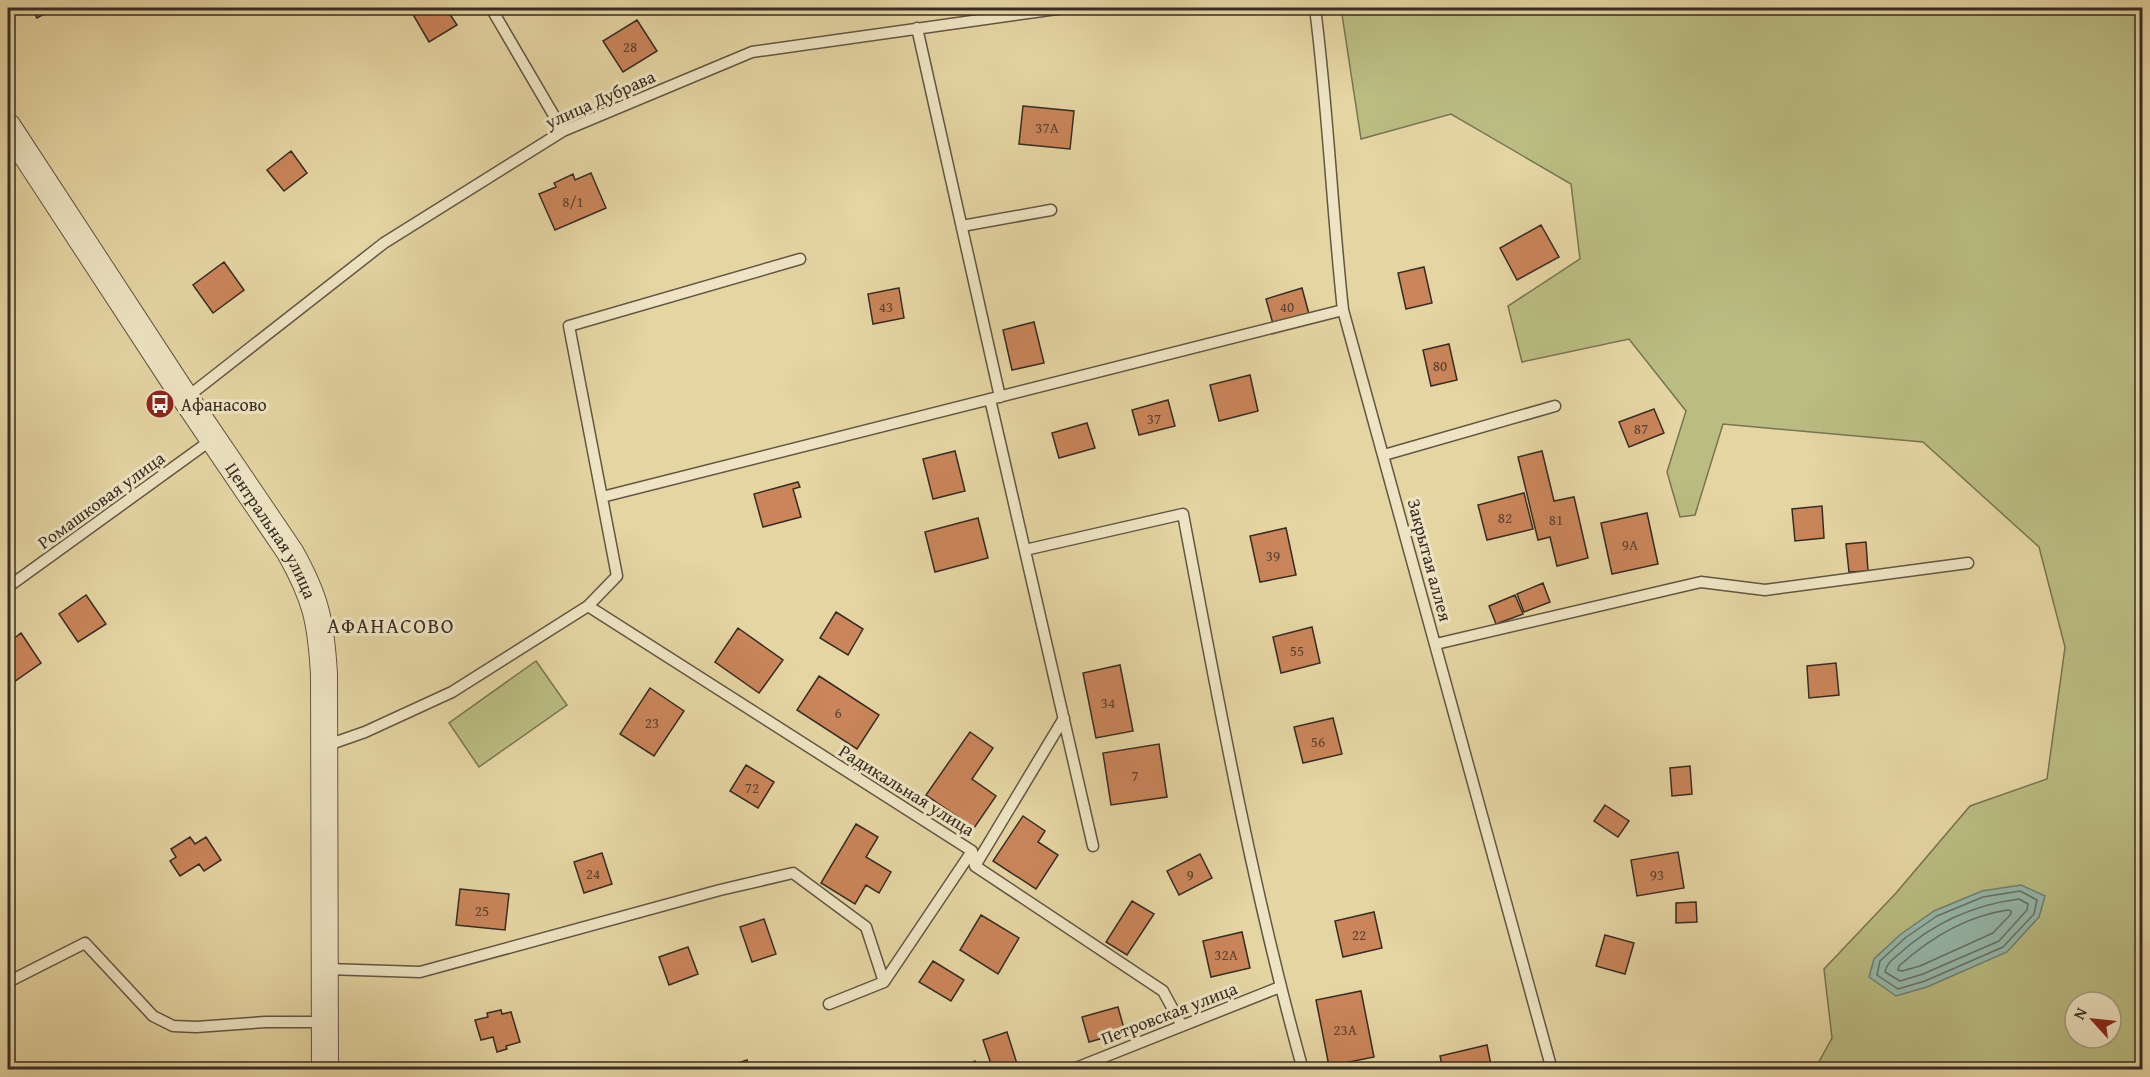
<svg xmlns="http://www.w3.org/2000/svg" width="2150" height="1077" font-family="'Gentium Book Plus',serif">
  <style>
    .green { fill: #babc82; stroke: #787452; stroke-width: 1.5; fill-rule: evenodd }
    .water { fill: #96b8ab; stroke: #708075; stroke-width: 1.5 }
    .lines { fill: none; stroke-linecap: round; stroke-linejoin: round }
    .shore { stroke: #667267; stroke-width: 1.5 }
    .building { fill: #ca855a; stroke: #372c23; stroke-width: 1.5 }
    .service-casing { stroke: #625643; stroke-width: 13 }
    .tertiary-casing { stroke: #625643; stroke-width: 28 }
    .service { stroke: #eee4c3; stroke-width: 10 }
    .tertiary { stroke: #eee4c3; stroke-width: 26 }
    .labels { text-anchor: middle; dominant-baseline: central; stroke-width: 6; stroke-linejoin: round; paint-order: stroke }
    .number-label { font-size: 15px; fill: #5c4231 }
    .street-label { font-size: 18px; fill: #372c23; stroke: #eee4c3 }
    .poi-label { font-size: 18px; fill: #372c23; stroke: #eee4c3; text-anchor: start }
    .quarter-label { font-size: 21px; letter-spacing: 1.5px; fill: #372c23; stroke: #eee4c3 }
  </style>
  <rect width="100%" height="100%" fill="#e5d5a3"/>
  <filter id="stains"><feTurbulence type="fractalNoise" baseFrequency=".00333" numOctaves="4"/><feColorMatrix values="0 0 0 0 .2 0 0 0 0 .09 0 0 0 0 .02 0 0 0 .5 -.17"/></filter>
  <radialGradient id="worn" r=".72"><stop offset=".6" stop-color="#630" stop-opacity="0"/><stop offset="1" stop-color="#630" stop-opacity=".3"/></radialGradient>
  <!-- green -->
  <path class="green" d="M1341,8H2142V1069H1815L1832,1038L1824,969L1896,893L1970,806L2047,779L2065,647L2039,547L1923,442L1723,424L1695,515L1680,517L1667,472L1686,411L1629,339L1522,362L1508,306L1580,259L1571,184L1451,114L1361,139ZM2075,1002H2111V1038H2075Z
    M536,661L567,705L479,767L449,723Z"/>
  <!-- water -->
  <path class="water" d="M2021,885L2045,896L2039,917L2007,952L1927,987L1896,996L1869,977L1874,959L1901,934L1934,911L1982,891Z"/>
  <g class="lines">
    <!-- shore -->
    <path class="shore" d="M2020,891L2037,900L2034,914L2003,947L1925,981L1898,989L1877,975L1880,961L1905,938L1937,916L1983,897Z
      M2019,899L2028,904L2027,910L1999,941L1923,974L1900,981L1885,972C1886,964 1893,959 1899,954C1933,923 1973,905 2019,899Z
      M2008,910L2011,911V914L1993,933L1920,966L1902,971L1898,970L1899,966C1930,938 1966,916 2008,910Z"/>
  </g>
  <!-- building -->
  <path class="building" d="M31,8H55L37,18Z
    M417,8H446L457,25L429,42L411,11Z
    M637,20L657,51L623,72L603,41Z
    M1023,106L1074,111L1070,149L1019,144Z
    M291,151L307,173L284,191L267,170Z
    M591,173L606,208L555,230L539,194L556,187L554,183L573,174L575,180Z
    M1541,225L1559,257L1517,280L1500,248Z
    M224,262L244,290L213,313L193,285Z
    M1424,267L1432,303L1406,309L1398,273Z
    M899,288L904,318L873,324L868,294Z
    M1302,288L1309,314L1273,324L1266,299Z
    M1034,322L1044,363L1012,370L1003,330Z
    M1449,344L1457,380L1431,386L1423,350Z
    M1250,375L1258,411L1219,421L1210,385Z
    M1168,400L1175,426L1139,435L1132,410Z
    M1654,409L1664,433L1629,447L1619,422Z
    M1087,423L1095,448L1059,458L1052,433Z
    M955,451L965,491L933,499L923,459Z
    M1542,451L1554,501L1574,497L1588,558L1557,566L1550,537L1538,540L1518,457Z
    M798,482L800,487L793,489L801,517L763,527L754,494Z
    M1524,493L1533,529L1487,540L1478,505Z
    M1822,506L1824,538L1795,541L1792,509Z
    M1647,513L1658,564L1612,574L1601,523Z
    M978,518L988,558L935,572L925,532Z
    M1286,528L1296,575L1260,582L1250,536Z
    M1866,542L1868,571L1849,572L1846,544Z
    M1543,583L1550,602L1524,612L1517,594Z
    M86,595L106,624L78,642L59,614Z
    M1515,595L1523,614L1496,624L1489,606Z
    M836,612L863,629L848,655L820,638Z
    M1312,627L1320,663L1281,673L1273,637Z
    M738,628L783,660L759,693L715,662Z
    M21,633L41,663L8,686V643Z
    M1836,663L1839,695L1809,698L1807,666Z
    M1120,665L1133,731L1096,738L1083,673Z
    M819,676L879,715L857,749L797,710Z
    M650,688L684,711L654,756L620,734Z
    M1333,718L1342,754L1303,763L1294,727Z
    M970,732L993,748L972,779L996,796L974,828L926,795Z
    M1159,744L1167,797L1111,805L1103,753Z
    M746,765L774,782L758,808L730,791Z
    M1690,766L1692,794L1672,796L1670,768Z
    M1605,805L1629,821L1618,837L1594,821Z
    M1023,816L1045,831L1038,842L1058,855L1036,889L993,861Z
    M856,824L878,837L866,857L891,872L879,893L866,885L855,904L821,883Z
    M190,837L195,844L206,837L221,860L204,871L199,864L180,876L170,861L176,857L171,849Z
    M1678,852L1684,888L1637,896L1631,860Z
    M602,853L612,884L584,893L574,862Z
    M1200,854L1212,878L1179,895L1167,871Z
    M460,889L509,894L505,930L456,925Z
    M1132,901L1154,914L1127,955L1106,942Z
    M1696,902L1697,922L1676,923V903Z
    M1374,912L1382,948L1343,957L1335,921Z
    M981,915L1019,938L998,974L960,950Z
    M764,919L776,954L752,962L740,927Z
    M1242,932L1250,968L1211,977L1203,941Z
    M1605,935L1634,943L1625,974L1596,966Z
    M688,947L698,974L669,985L659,957Z
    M933,961L964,980L951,1001L919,982Z
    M1361,991L1374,1057L1329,1066L1316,1000Z
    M1118,1007L1125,1032L1089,1042L1082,1017Z
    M501,1010L502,1014L511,1012L520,1042L506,1046L507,1049L497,1052L493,1037L481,1040L475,1020L488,1017L487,1013Z
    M1007,1032L1018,1067L1011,1070H993L983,1040Z
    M1487,1045L1492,1070H1443L1440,1056Z
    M747,1060L750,1070H724L723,1068Z
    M975,1061L979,1070H958Z"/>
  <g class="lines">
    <!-- service casing -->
    <g class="service-casing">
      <path id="service" d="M491,8L563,131
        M1077,8H1122
        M1315,8C1328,108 1332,210 1343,310L1552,1070
        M917,28L1000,397
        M962,226L1051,210
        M186,398L384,243L563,131L752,52L1064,8
        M990,399L1093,846
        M1384,455L1555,406
        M602,497L1343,310
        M1025,550L1183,514C1218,700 1252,887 1303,1070
        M8,587L214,438
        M588,606L972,851L975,866L1163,991L1182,1026
        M1436,644L1701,582L1765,590L1968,563
        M325,746L365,732L452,692L588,606L617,576L569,326L800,259
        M975,866L1064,718
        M326,969L420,972L720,890L793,873L866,927L884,982L829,1004
        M8,982L85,943L153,1016L173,1026L196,1027L266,1022H325
        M884,982L972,851
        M1071,1070L1280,987"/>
    </g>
    <!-- tertiary casing -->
    <g class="tertiary-casing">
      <g id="tertiary">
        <path id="s1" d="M8,127L180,390L290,552C316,598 321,622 324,674L325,1070"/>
      </g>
    </g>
    <!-- service -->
    <use href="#service" class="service"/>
    <!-- tertiary -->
    <use href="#tertiary" class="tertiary"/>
  </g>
  <!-- icons -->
  <defs>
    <g id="bus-disc" transform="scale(1.5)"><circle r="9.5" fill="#8f2418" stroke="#eee4c3"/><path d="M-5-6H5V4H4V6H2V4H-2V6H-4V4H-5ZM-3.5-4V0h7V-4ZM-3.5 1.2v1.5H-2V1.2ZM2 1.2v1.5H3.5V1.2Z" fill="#fff"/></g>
  </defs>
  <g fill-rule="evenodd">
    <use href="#bus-disc" x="160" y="404"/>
  </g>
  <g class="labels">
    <!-- number labels -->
    <g class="number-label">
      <text x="630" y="46">28</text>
      <text x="1047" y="127">37А</text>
      <text x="573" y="201">8/1</text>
      <text x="886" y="306">43</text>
      <text x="1287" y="306">40</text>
      <text x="1440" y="365">80</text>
      <text x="1154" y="418">37</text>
      <text x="1641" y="428">87</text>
      <text x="1505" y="517">82</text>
      <text x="1556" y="519">81</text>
      <text x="1630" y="544">9А</text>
      <text x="1273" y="555">39</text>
      <text x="1297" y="650">55</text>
      <text x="1108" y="702">34</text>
      <text x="838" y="712">6</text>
      <text x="652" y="722">23</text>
      <text x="1318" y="741">56</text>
      <text x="1135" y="775">7</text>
      <text x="752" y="787">72</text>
      <text x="593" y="873">24</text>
      <text x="1190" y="874">9</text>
      <text x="1657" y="874">93</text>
      <text x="482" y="910">25</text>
      <text x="1359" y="934">22</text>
      <text x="1226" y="954">32А</text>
      <text x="1345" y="1029">23А</text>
    </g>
    <!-- street labels -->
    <g class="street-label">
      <text transform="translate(600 99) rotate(-24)">улица Дубрава</text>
      <text transform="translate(101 500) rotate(-36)">Ромашковая улица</text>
      <text stroke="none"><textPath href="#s1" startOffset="482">Центральная улица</textPath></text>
      <text transform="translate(1430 560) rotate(75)">Закрытая аллея</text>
      <text transform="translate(907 790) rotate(32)">Радикальная улица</text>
      <text transform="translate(1169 1013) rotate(-21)">Петровская улица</text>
    </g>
    <!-- poi labels -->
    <g class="poi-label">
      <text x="181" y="404">Афанасово</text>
    </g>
    <!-- quarter labels -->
    <g class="quarter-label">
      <text x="391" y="625">АФАНАСОВО</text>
    </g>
  </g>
  <!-- margin -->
  <rect width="2150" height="1077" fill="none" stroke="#e5d5a3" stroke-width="30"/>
  <rect x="9" y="9" width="2132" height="1059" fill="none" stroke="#372c23" stroke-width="3"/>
  <rect x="15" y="15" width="2120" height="1047" fill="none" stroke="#372c23" stroke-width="1.5"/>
  <!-- north arrow -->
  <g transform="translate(2093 1020) rotate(297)"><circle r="28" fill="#eee4c3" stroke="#a59a83" stroke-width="1.5"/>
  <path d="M0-4.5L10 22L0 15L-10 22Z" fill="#8f2418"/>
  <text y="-9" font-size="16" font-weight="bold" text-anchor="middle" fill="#372c23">N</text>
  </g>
  <rect width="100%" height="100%" filter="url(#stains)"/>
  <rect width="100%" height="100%" fill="url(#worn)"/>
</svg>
